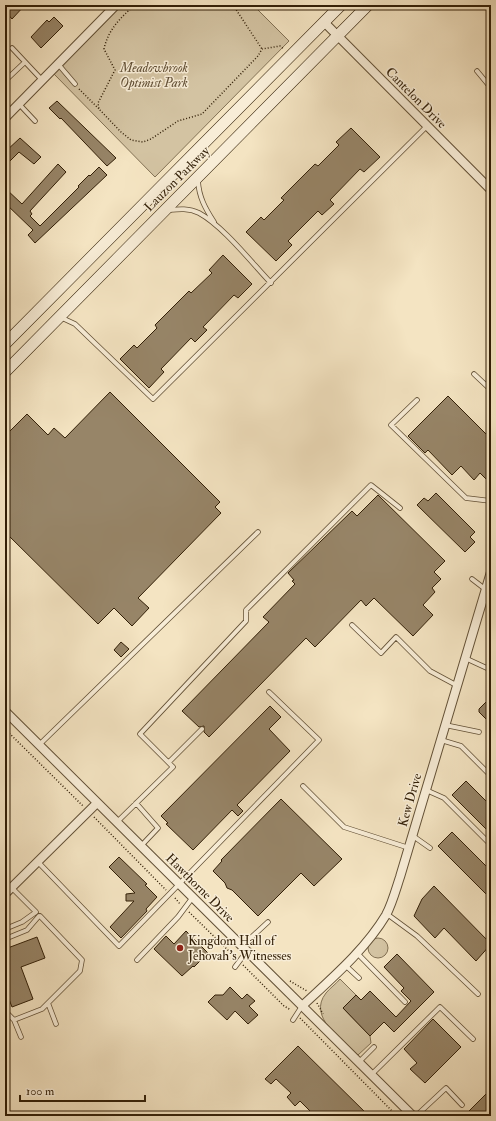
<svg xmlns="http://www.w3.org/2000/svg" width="496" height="1121" font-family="'IM FELL Double Pica',serif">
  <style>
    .green { fill: #d3c3a2; stroke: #827154 }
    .building { fill: #978568; stroke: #321f07 }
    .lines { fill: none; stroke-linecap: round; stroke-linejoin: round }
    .lane-casing { stroke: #625036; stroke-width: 5.5 }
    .street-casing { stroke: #625036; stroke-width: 10 }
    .secondary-casing { stroke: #321f07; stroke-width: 12 }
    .path { stroke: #321f07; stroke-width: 1.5; stroke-dasharray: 1 2; stroke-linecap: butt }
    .lane { stroke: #f8edd7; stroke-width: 4 }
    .street { stroke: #f8edd7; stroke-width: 8 }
    .secondary { stroke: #f8edd7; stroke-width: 11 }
    .poi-dot { fill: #8f2418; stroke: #f8edd7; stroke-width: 1.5 }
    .labels { text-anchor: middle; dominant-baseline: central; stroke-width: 3; stroke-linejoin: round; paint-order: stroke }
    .park-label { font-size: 13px; font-style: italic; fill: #625036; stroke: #f8edd7 }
    .street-label { font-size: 13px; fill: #321f07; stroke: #f8edd7 }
    .poi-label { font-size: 13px; fill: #321f07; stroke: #f8edd7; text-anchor: start }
  </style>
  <rect width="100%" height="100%" fill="#f4e4c2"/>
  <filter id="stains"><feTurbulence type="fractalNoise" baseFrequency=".005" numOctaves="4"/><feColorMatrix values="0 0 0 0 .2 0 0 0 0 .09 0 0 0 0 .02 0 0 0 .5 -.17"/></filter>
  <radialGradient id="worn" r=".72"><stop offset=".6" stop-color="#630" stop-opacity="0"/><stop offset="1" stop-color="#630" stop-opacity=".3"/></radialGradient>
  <!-- green -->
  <path class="green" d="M122,5H253L289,41L155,177L54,74Z
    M368 948a10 10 0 1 1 20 0a10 10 0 1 1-20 0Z
    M340,979L356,995L343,1008L370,1036L371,1043L358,1055C342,1040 307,1017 326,993C330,988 336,984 340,979Z"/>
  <!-- building -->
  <path class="building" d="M9,5H25L12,19L5,11Z
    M54,17L63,26L41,48L31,37L47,20L49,22Z
    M57,101L116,158L107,166L61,118L60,119L49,108Z
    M351,128L380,157L364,172L360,169L330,200L334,204L322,215L318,211L288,241L292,245L276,261L246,232L261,217L264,220L284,200L281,198L315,164L318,166L339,145L336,142Z
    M20,138L41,157L34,164L19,152L5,166V152Z
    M58,164L66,172L30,211L32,214L30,216L40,226L79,187L78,186L89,175L90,176L99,167L107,175L35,243L28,235L33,230L5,203V188L22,204Z
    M223,255L252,284L238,298L234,295L203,327L207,330L195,342L191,338L161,369L164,372L149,388L120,359L134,345L137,348L157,328L155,325L189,291L191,293L212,273L209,270Z
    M110,392L220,502L215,507L221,513L138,598L149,608L132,626L114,608L98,624L5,532V436L27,414L48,435L54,428L65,438Z
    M448,396L491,439V484L480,473L474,480L461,466L452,475L428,450L425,453L408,436Z
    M436,493L475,532L470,537L475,542L465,552L417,505L424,498L428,501Z
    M378,495L445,561L434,572L441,579L432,588L435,592L423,605L433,615L413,636L374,598L366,606L361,600L315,647L306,638L209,737L204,732V726L199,727L182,711L269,622L263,617L295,584L292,581L294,580L288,573L352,511L357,516Z
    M121,642L129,649L121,657L114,650Z
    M491,697V724L479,712V709Z
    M270,706L281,717L269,729L290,751L237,805L243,811L238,816L232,810L193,850L166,824L168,823L161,816Z
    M466,781L491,806V834L452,795Z
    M281,799L342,859L314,886L301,873L258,916L232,890L227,888L225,883L213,871L222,861L221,860Z
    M452,832L491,871V899L438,846Z
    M119,857L147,884L145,885L157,897L146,909L147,911L121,938L110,927L134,901H126V894L135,893L109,867Z
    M434,886L491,944L476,961L444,928L435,938L414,916L422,899Z
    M186,931L208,953L194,967L193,966L182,976L154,949L166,936L174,944Z
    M37,937L45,958L21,967L33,999L12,1007L5,989V949Z
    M397,954L434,992L394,1032L384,1022L370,1036L343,1008L356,995L361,1000L370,991L396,1017L411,1001L401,991L404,988L384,967Z
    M230,987L242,999L247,994L255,1001L249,1006L258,1015L248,1024L235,1011L227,1020L208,1002L215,995H223Z
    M433,1019L461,1047L425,1083L410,1069L417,1063L404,1049Z
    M298,1046L369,1116H315L300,1101L295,1106L287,1097L291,1093L276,1079L271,1084L265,1079Z
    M491,1089V1116H464Z"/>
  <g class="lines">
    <!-- lane casing -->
    <g class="lane-casing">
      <path id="lane" d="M12,48L42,80
        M58,64L75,84
        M477,71L491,88
        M7,79L25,62
        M19,104L35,121
        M198,181C199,197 205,208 214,222
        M169,210C179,209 189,208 199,213C223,226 251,262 271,283
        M60,317L75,324L153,399L427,126
        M474,374L491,390
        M417,400L391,425L466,498L491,501
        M472,579L485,589L491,590
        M352,625L381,653L396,637L430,671L456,685
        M465,658L491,670
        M445,725L479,732
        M441,740L461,746L491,776
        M39,745L258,532
        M169,762L202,729
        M303,786L344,827L409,848
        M426,790L444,798L491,845
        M136,803L158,828L141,846
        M117,822L173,767L140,734L246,621V610L371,485L400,508
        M413,836L430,848
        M38,862L119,946L319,740L269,692
        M387,914L417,936L478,994
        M5,929L22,922L36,912L12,888
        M5,939L27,930L39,916
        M242,946L268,922
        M357,953L405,1002
        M137,960L178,917L193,897
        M345,965L359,978
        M235,967L247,951
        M48,1003L56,1024
        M5,1011L14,1020L42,1009L80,971L82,960L40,916
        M14,1020L21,1037
        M293,1020L302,1006
        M359,1062L374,1047
        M371,1075L440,1007L473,1039
        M416,1116L446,1088L462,1105"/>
    </g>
    <!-- street casing -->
    <g class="street-casing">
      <path id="street" d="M324,22L491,190
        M5,118L116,5
        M5,711L413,1116
        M5,894L97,803
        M302,1006C332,978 365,950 386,915C392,904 396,889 400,877L491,572"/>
    </g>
    <!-- secondary casing -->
    <g class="secondary-casing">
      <path id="secondary" d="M5,344L341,5
        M5,372L368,5"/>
    </g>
    <!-- path -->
    <path class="path" d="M135,5C120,18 108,30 104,49L115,70L98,103L99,109L121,132L131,140L143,142L151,139L178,121L202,114L258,56L262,49L280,46L284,49
      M233,5L262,49
      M79,89L99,109
      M5,729L83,806
      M94,817L166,890
      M175,898L180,904
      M189,912L235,957
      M243,965L284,1006L291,1010
      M290,981L307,991
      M317,1003L323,1014
      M300,1018L397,1116"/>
    <!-- lane -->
    <use href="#lane" class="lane"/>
    <!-- street -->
    <use href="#street" class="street"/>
    <!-- secondary -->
    <use href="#secondary" class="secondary"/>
  </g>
  <!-- markers -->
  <circle class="poi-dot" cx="180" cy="948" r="4"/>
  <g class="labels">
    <!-- park labels -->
    <g class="park-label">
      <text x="154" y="68">Meadowbrook<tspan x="154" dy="15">Optimist Park</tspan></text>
    </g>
    <!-- street labels -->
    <g class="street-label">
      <text transform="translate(416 98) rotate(45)">Cantelon Drive</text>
      <text transform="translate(177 179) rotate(-45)">Lauzon Parkway</text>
      <text transform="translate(410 800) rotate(-74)">Kew Drive</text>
      <text transform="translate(200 888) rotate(45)">Hawthorne Drive</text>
    </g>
    <!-- poi labels -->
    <g class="poi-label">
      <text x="188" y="941">Kingdom Hall of<tspan x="188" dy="15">Jehovah's Witnesses</tspan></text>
    </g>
  </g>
  <!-- margin -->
  <rect width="496" height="1121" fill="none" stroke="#f4e4c2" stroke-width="20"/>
  <rect x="6" y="6" width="484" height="1109" fill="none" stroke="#321f07" stroke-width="2"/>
  <rect x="10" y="10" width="476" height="1101" fill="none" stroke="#321f07"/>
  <!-- scale -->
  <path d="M20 1095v6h125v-6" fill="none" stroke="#321f07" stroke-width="2"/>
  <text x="26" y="1095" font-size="12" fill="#321f07" stroke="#f8edd7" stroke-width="3" paint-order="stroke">100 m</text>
  <rect width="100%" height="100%" filter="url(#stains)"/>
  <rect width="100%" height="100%" fill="url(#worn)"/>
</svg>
